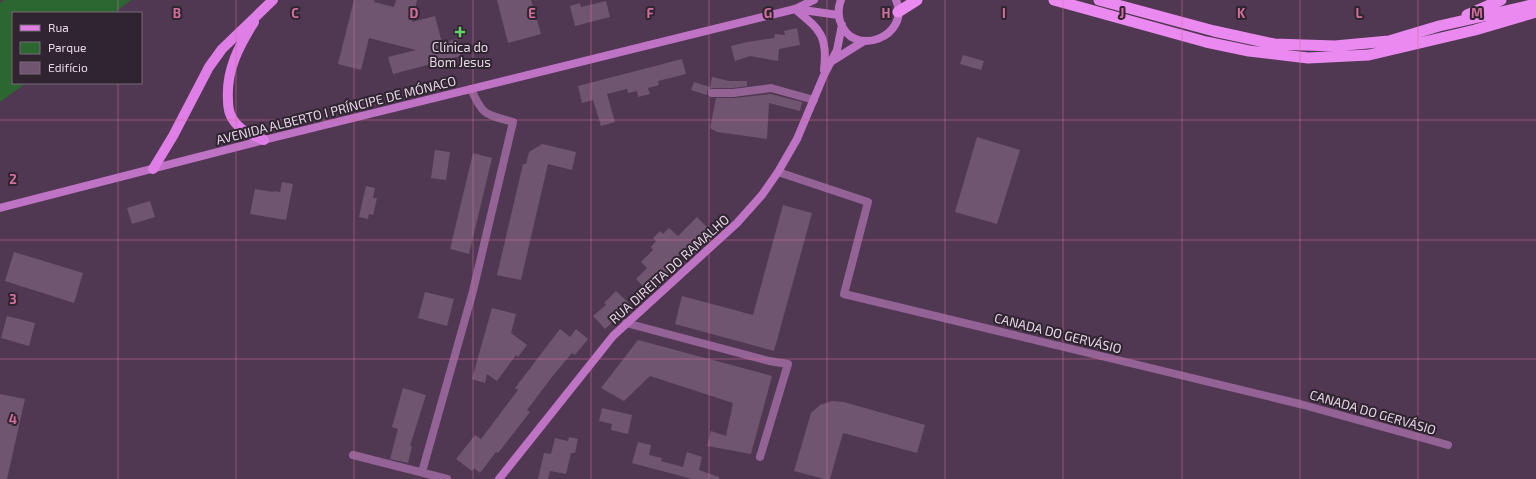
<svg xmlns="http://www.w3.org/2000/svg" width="1536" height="479" font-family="'Exo 2',sans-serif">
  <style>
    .green { fill: #2c6630 }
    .building { fill: #705571 }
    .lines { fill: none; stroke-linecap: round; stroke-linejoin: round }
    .minor { stroke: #936395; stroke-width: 8 }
    .secondary { stroke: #bf73c4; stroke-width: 8 }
    .primary { stroke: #e07ee7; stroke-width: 10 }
    .trunk { stroke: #ea8af0; stroke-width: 11 }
    .grid { fill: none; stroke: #d26e9a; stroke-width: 1; stroke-opacity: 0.55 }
    .poi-dot { fill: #62d469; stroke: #2f2430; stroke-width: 1.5 }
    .labels { text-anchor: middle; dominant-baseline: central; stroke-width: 4; stroke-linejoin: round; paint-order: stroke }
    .poi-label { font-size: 13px; fill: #e6d6e6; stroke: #2f2430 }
    .street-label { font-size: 13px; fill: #e6d6e6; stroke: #2f2430 }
    .grid-label { font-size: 13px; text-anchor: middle; font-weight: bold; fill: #d26e9a; stroke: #2f2430; stroke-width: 4; stroke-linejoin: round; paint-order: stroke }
  </style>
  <rect width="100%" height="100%" fill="#503752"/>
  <!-- green -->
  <path class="green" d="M4,0H131L114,13H13V83H26L0,102V3Z"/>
  <!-- building -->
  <path class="building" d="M354,0H375L374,2L394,7L396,0H417L412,22L435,16L442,43L457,39L461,56L393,74L388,57L416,50L369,38L361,70L338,64Z
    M497,0H531L541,34L508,43Z
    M606,1L610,17L575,26L570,6L580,3L581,7Z
    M797,28L800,45L779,49L778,61L750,56L735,61L731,46L747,42L774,38L775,34L785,35L784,31Z
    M963,55L984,61L981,70L960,64Z
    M682,59L686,74L658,81L659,85L648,88L650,94L638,97L637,91L628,93L627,89L607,94L615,122L601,126L593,100L582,103L578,86Z
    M712,77L729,81H747V86L733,88H712L707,91V95L691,90L694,82L710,87Z
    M771,94L802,102L800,111L769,103L767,139L717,132L710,128L716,98H734Z
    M977,137L1020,150L997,224L955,212Z
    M542,144L576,152L572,170L548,164L521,280L497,275L523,164H526L529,152Z
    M435,150L450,152L446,180L431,178Z
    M473,153L492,158L469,254L450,249Z
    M282,182L293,184L286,220L250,214L255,189L273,192V191L280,192Z
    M366,186L375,188L373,198H377L373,215L369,214L368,219L359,217Z
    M150,201L155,217L132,224L127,208Z
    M783,205L812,213L774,351L675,324L682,296L753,315Z
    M697,217L711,231L692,250L688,247L669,266L672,269L649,292L636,279L647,268L641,262L653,250L651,247L656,241L653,238L660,231L663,234L669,228L678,236Z
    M14,252L83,273L74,303L5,281Z
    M616,291L632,306L620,318L618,317L605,329L593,316L606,305L604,303Z
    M425,292L454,299L447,326L418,318Z
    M492,308L516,314L511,333L527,345L518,357L516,355L497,381L487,374L485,383L472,379Z
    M7,316L35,323L29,346L1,338Z
    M560,329L570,337L576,329L588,339L575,355L572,353L552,377L527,410L530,412L498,453L496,452L480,473L474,468L472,471L456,459L475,435L481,439L518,390L515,388Z
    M638,340L772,376L751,454L707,446L711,431L726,436L733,403L650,376L624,401L601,388Z
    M403,388L426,395L410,446H412L408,463L390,459L398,429L392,427Z
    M0,394L25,399L7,479H0Z
    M832,401L844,402L925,425L917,453L843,433L830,479H824L794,471L811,413L820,405Z
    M602,408L632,415L628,434L611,430L612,424L599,421Z
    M569,437L578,439L575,453H571L566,474L550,471L548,479H538L544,453L551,454L555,438L568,441Z
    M638,442L651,445L649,455L662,458L661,461L683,467L687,452L702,457L699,470L719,477V479H692L632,463Z"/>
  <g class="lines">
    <!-- minor -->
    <path class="minor" d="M712,93H733L771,88L814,100
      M778,172L868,202L844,294L1300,404L1448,445
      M626,323L769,361L788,364L760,457
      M353,455L447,479
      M422,472L473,291L513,122C485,114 483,116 471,89"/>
    <!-- secondary -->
    <path class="secondary" d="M841,0C838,7 838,14 840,21C852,60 912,36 896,0
      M795,9C820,30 828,35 824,70
      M796,9L838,15
      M832,61L864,41
      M0,208L264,140L795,9L814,0
      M499,479L613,336L737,223L762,195L778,172L797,139L824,75L837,50L842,25"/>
    <!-- primary -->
    <path class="primary" d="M254,22C239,46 226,70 228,100C228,105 229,113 232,118C239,130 251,135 264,140
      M153,169L173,136L209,67L222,49L273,0"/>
    <!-- trunk -->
    <path class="trunk" d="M1054,0L1206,42L1249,51L1308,58L1369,55L1475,30L1536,12
      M1099,0L1214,31L1274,44L1335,46L1389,41L1439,26L1536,4
      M898,12L917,0
      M1467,15L1501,0"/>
  </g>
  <!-- grid -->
  <path class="grid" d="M118,0V13M236,0V479M354,0V479M473,0V479M591,0V479M709,0V479M827,0V479M945,0V479M1063,0V479M1182,0V479M1300,0V479M1418,0V479M118,83V479M0,120H1536M0,240H1536M0,359H1536"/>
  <!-- markers -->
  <path class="poi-dot" d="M458 26h4v4h4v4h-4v4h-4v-4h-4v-4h4z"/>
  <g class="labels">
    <!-- poi labels -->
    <g class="poi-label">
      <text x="460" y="47">Clínica do<tspan x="460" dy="15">Bom Jesus</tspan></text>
    </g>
    <!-- street labels -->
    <g class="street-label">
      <text transform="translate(336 110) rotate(-14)">AVENIDA ALBERTO I PRÍNCIPE DE MÓNACO</text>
      <text transform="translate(669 269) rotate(-42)">RUA DIREITA DO RAMALHO</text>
      <text transform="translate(1058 333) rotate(14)">CANADA DO GERVÁSIO</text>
      <text transform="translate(1373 412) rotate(16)">CANADA DO GERVÁSIO</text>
    </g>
  </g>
  <g class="grid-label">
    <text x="177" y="18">B</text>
    <text x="295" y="18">C</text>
    <text x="414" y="18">D</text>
    <text x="532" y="18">E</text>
    <text x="650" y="18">F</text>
    <text x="768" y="18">G</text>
    <text x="886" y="18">H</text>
    <text x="1004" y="18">I</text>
    <text x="1122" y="18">J</text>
    <text x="1241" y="18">K</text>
    <text x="1359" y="18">L</text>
    <text x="1477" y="18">M</text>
    <text x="13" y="184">2</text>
    <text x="13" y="304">3</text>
    <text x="13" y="424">4</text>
  </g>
  <!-- legend -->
  <rect x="12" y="12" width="130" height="72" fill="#2f2430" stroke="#786b79"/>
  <rect x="20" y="25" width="20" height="6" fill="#e07ee7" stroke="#786b79"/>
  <text x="48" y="32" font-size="12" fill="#e6d6e6">Rua</text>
  <rect x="20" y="42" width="20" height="12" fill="#2c6630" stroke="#786b79"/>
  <text x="48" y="52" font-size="12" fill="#e6d6e6">Parque</text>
  <rect x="20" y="62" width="20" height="12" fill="#705571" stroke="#786b79"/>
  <text x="48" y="72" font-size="12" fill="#e6d6e6">Edifício</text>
</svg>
